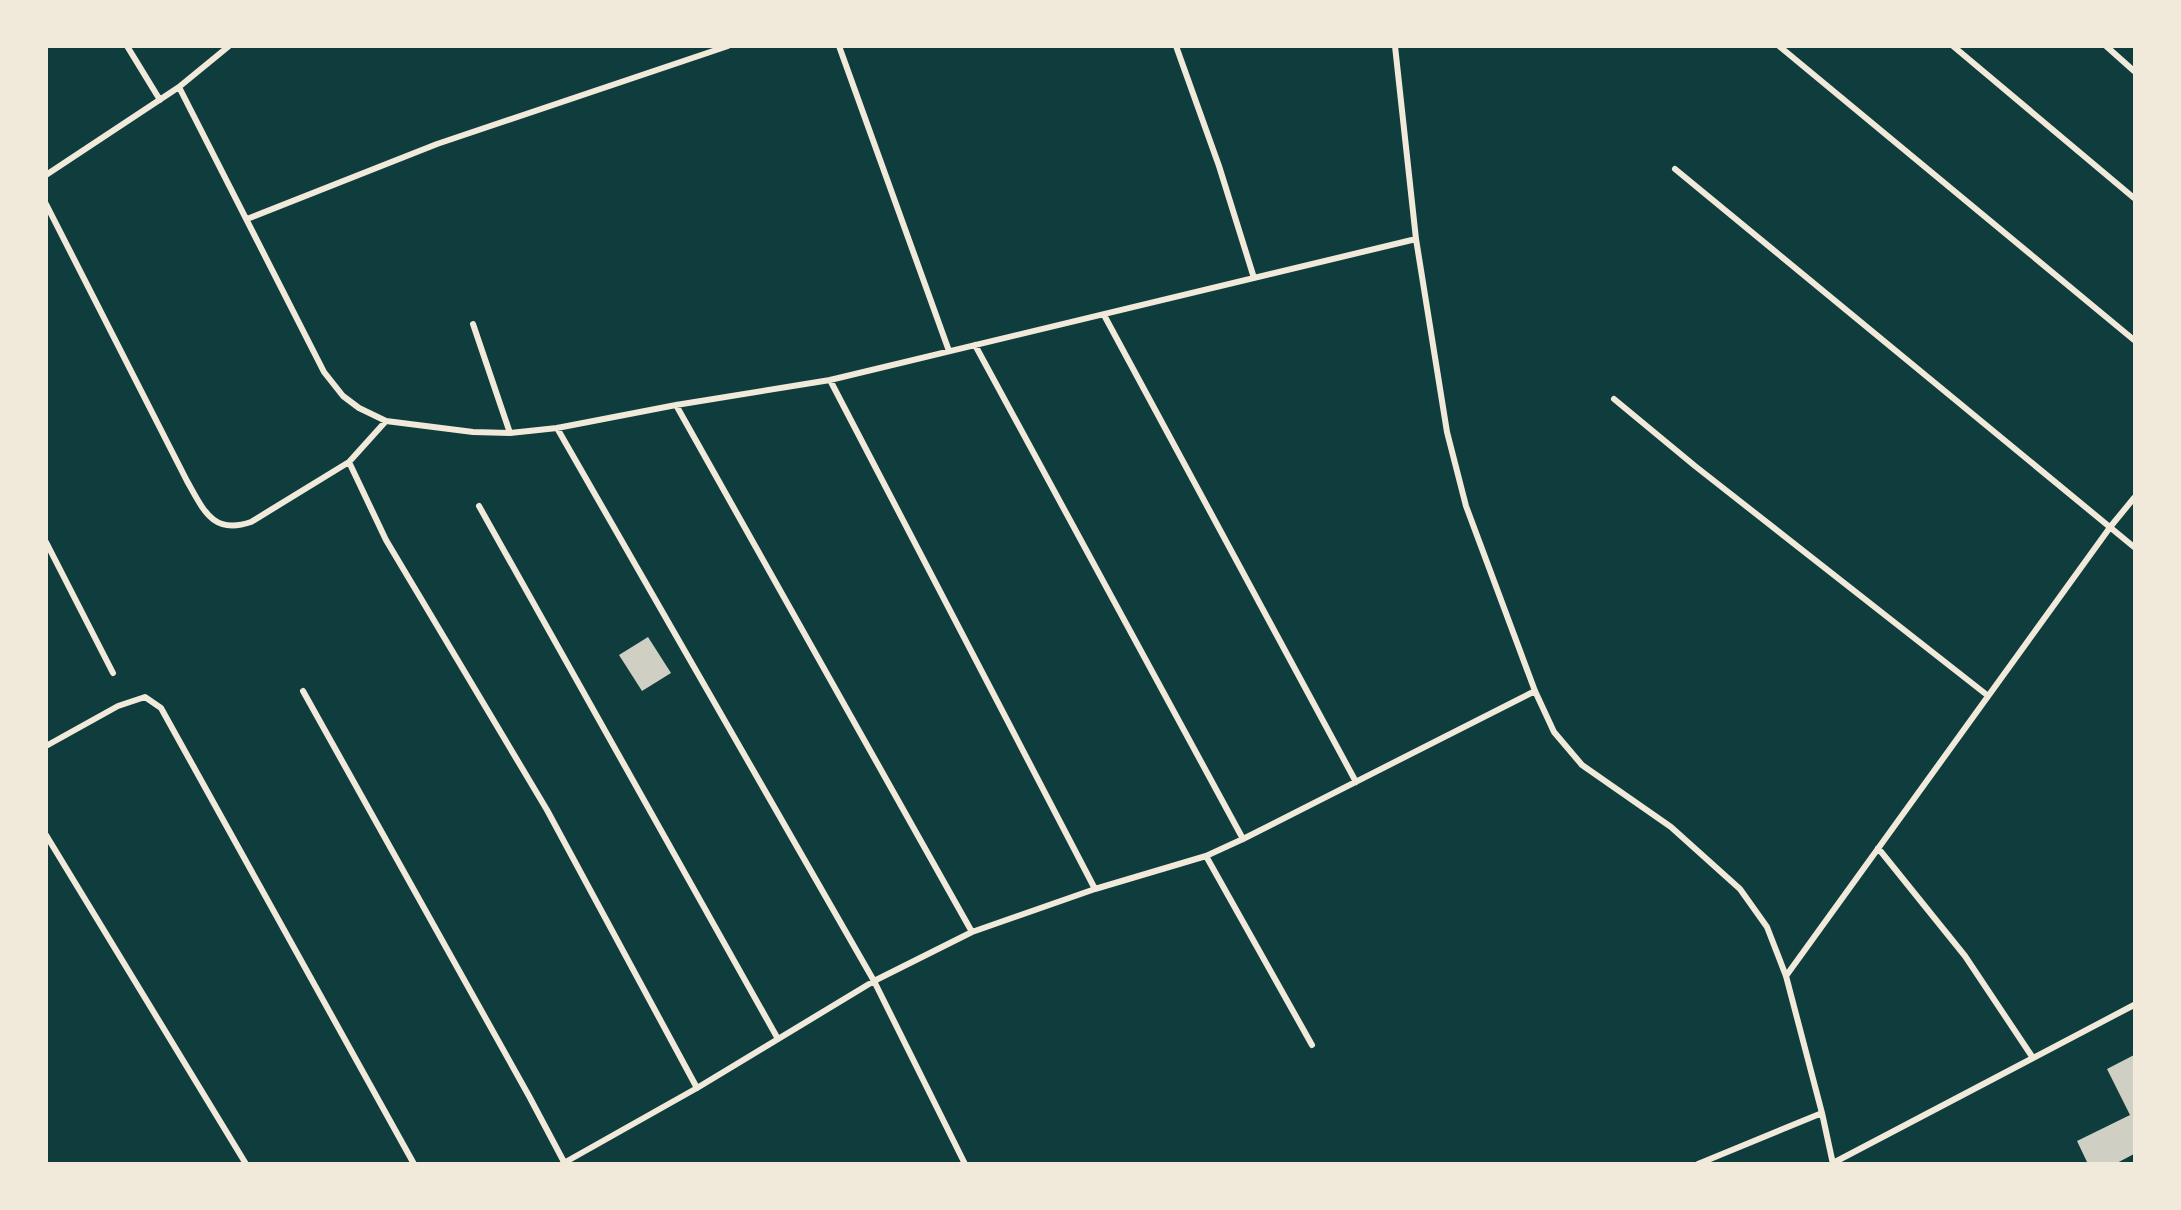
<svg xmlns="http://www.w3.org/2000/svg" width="2181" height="1210" font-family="Cabin,sans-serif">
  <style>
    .building { fill: #cfcfc3 }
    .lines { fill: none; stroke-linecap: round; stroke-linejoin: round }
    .minor { stroke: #f1e9da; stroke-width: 6 }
  </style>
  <rect width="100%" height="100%" fill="#0f3d3e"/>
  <!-- building -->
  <path class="building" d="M648,637L671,673L642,691L619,655Z
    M2134,1055V1154L2115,1164H2088L2077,1141L2130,1115L2107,1069Z"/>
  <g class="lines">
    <!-- minor -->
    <path class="minor" d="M127,46L160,100
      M839,46L949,351
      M1176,46L1219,166L1254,278
      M1395,46L1416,239L1447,432L1466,506L1535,691L1554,732L1582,765L1671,827L1740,889L1767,927L1786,976L1822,1113L1833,1164
      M1779,46L2134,340
      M1953,46L2134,198
      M2106,46L2134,71
      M179,87L324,372L343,396L359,408L386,421L473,432L510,433L557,428L676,405L830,380L1416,239
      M1675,169L2134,547
      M46,175L179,87L229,46
      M46,204L187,481C204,511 213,535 251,522L349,462L386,421
      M247,219L437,144L728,46
      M1104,315L1356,782
      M473,324L510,433
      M975,345L1243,839
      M830,380L1095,889
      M1614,399L1695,466L1987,695
      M676,405L972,932
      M557,428L874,981L965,1164
      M349,462L386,540L547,810L697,1088
      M479,506L778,1039
      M46,542L113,673
      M303,691L529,1096L564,1162
      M46,746L118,706L145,697L161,708L414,1164
      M46,835L246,1164
      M1878,848L1965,956L2033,1058
      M1206,856L1312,1045
      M1786,976L2111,526L2134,498
      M1833,1163L2134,1005
      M562,1164L697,1088L874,981L972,932L1095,889L1206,856L1243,839L1535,691
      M1698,1164L1822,1113"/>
  </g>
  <!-- border -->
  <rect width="2181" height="1210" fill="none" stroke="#f1e9da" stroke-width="96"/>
</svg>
